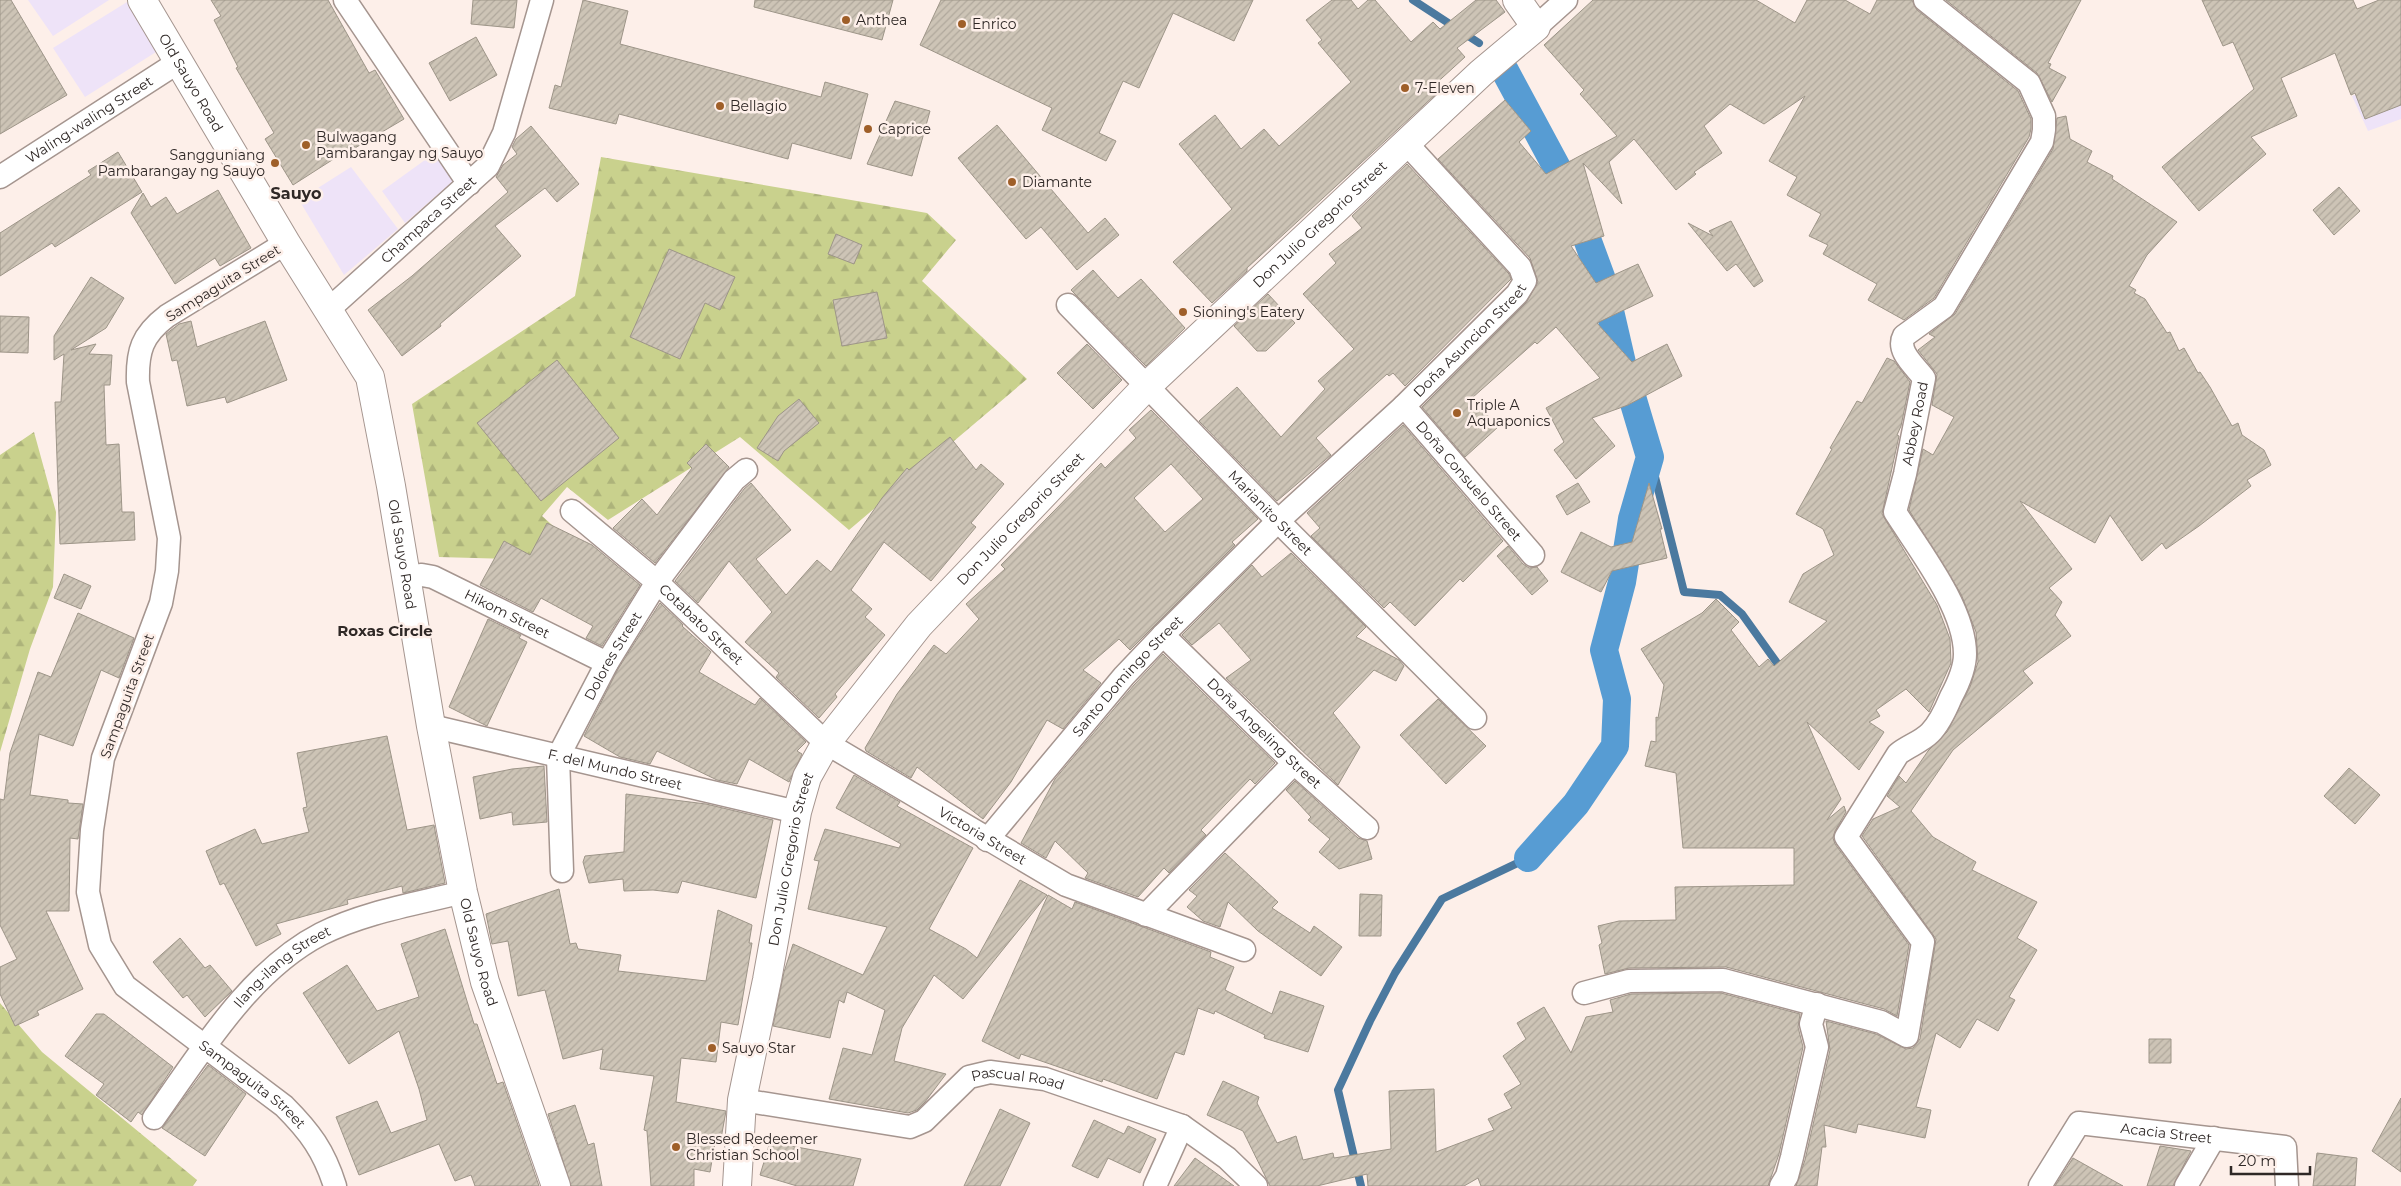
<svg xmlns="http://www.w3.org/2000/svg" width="2401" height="1186" font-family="Montserrat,sans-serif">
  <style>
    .commercial { fill: #eee3f8 }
    .forest { fill: url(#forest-firs) }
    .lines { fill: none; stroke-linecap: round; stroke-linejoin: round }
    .stream { stroke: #4b799f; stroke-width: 8 }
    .canal { stroke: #579cd3; stroke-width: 28 }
    .building { fill: url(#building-hatch); stroke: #9d9588; fill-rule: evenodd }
    .street-casing { stroke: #a5958f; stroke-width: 25 }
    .secondary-casing { stroke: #a5958f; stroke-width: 30 }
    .street { stroke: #fff; stroke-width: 22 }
    .secondary { stroke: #fff; stroke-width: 28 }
    .poi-dot { fill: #9f5f29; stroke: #fdefe9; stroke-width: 2 }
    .labels { text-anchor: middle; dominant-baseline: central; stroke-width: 5; stroke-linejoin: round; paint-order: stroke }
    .poi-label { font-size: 14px; fill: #2f2826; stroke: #fdefe9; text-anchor: start }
    .street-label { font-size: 14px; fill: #2f2826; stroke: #fdefe9 }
    .neighbourhood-label { font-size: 15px; font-weight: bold; fill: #2f2826; stroke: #fdefe9 }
    .quarter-label { font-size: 16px; font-weight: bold; fill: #2f2826; stroke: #fdefe9 }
  </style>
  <defs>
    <pattern id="forest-firs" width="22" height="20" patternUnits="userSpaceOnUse" patternTransform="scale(1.25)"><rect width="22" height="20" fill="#c9d18d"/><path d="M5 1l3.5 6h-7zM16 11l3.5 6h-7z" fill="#adb37a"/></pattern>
    <pattern id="building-hatch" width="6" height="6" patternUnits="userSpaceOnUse" patternTransform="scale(1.25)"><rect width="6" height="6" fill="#cdc4b6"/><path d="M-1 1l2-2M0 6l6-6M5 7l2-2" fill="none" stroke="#b0a89c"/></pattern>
  </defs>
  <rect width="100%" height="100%" fill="#fdefe9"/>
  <!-- commercial -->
  <path class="commercial" d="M28,0H109L53,36Z
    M127,2L156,52L85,97L53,48Z
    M2401,79V119L2368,131L2352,96Z
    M436,152L454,180L405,223L382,191Z
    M351,167L398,229L344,275L299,200Z"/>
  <!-- forest -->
  <path class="forest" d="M601,157L927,213L956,240L922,281L1027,379L849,530L740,437L608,520L567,487L542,516L570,541L548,560L439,557L412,404L575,296Z
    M34,432L56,512L53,587L30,649L0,752V455Z
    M0,1003L42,1052L197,1180L193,1186H0Z"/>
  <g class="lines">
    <!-- stream -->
    <path class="stream" d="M1413,0L1479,43
      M1650,457L1684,592L1720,595L1742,614L1782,670
      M1361,1186L1338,1090L1370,1021L1395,973L1442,899L1528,858"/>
    <!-- canal -->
    <path class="canal" d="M1505,71L1569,190L1604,285L1622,363L1650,457L1632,519L1622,582L1604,650L1617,699L1615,746L1576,804L1528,858"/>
  </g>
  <!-- building -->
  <path class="building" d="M0,0H11L67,95L0,134Z
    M211,0H328L369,73L375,70L404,119L355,148L354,146L293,185L265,139L274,133L236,68L238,67L214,20L221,16Z
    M473,0H517L514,28L471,24Z
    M583,0L628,11L620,44L821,97L825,82L868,94L851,159L792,143L788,159L619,114L616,124L549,108L555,85L561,87Z
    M755,0H893L882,40L754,7Z
    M941,0H1253L1234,41L1173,13L1139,88L1123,81L1099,133L1116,141L1106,161L1042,130L1052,108L920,45Z
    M1332,0H1351L1358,9L1368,0H1375L1411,42L1433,22L1440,29L1476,0H1496L1505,12L1457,48L1465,57L1431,88L1436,94L1247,268V271L1212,303L1173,262L1232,209L1179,144L1215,115L1241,149L1264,129L1279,146L1351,82L1318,43L1322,40L1306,20Z
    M1593,0H1756L1795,23L1807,0H1845L1870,14L1877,0H1912L1917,10L2018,91L2031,119V129L2029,137L1934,298L1904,320L1868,300L1877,284L1823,254L1828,245L1809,236L1821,214L1787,195L1797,177L1769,161L1805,96L1764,124L1730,104L1704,126L1722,153L1694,172L1696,174L1676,190L1634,139L1609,162L1622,204L1583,163L1604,236L1571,246L1596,283L1638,264L1653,296L1597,323L1632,362L1667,344L1682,376L1628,405L1592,418L1615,446L1576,479L1554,450L1564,442L1546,408L1600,378L1556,327L1537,344L1535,342L1472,398L1498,427L1465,457L1422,407L1526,303L1538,282L1530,258L1438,159L1505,100L1531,131L1519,142L1546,174L1617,136L1580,94L1584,90L1544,45Z
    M1946,0H2081L2048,63L2051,64L2049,68L2066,77L2052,102L2037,73Z
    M2202,0H2353L2357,9L2379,0H2401V105L2365,119L2355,93L2351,95L2335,53L2281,78L2297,116L2251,137L2266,154L2199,211L2162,167L2254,89L2233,42L2223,46Z
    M476,37L497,75L450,101L429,63Z
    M895,101L930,111L912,176L867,164Z
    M2066,116L2070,139L2092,151L2087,162L2113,176L2112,179L2177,222L2147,255L2129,286L2136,290L2134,293L2145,299L2167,333L2170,332L2179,351L2184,348L2198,373L2200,372L2210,387L2232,426L2238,423L2242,435L2264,450L2271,465L2247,480L2251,486L2199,526L2166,549L2162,543L2142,561L2110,515L2095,543L2020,501L2072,569L2049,588L2062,602L2055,615L2071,636L2023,671L2033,683L1953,750L1911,811L1933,837L1976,862L1972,870L2037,902L2017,938L2037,950L2009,997L2015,1000L1998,1031L1977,1019L1960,1048L1936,1033L1916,1107L1931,1110L1925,1138L1858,1124L1856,1133L1824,1125L1826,1147H1822L1817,1186H1796L1805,1160L1830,1050L1826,1021L1876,1034L1906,1049L1913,1048L1920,1039L1936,939L1862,836L1873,819L1900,807L1887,796L1899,776L1906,783L1928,751L1947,732L1970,687L1978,662L1976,632L1961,594L1909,510L1923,449L1933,455L1954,417L1932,405L1937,374L1918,350L1935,337L1929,334L1955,314L2053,149L2057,118Z
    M997,125L1088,233L1105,218L1119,235L1077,270L1041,227L1026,239L958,158Z
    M531,126L579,184L557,202L545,188L495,226L521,256L440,324L441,326L402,356L368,310L412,276L508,192L496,177L503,165L517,154L512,147L516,139Z
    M118,152L142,192L55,247L52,243L0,276V233L91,175L88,171Z
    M1407,164L1509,274L1511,279L1405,386L1393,373L1389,376L1387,374L1316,438L1331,455L1277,501L1199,421L1237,387L1281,437L1325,389L1318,381L1354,349L1303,294L1336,263L1329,254L1362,228L1352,216Z
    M2339,187L2360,211L2334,235L2313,210Z
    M218,190L251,248L220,266L215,258L175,284L131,213L143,193L151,207L166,197L177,214Z
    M1731,221L1763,281L1754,287L1736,264L1727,271L1688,223L1713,236L1709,231Z
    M836,234L862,245L854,264L828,254Z
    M669,249L735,277L720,310L705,303L680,359L630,337Z
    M1093,270L1118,298L1141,279L1185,328L1146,366L1071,290Z
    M91,277L124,298L106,328L71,350L96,344L89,354L112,355L110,385H104L106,445L119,444L122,512H134L135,540L60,544L55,402H61L64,354L54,360V336Z
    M877,292L887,338L842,346L833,300Z
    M1268,294L1295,323L1266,351H1257L1234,326Z
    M0,316L29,317L28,353L0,352Z
    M191,321L197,347L265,321L287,380L227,403L225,397L187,406L177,360L172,361L166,334L179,324Z
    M1087,344L1122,380L1093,409L1057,373Z
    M1887,358L1894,361L1910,382L1901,426L1897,435L1899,436L1882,514L1937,605L1950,639L1951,663L1929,712L1906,689L1876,710L1880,716L1869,722L1884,732L1859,770L1807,722L1841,799L1827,820L1844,806L1846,812L1835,831L1833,838L1835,844L1909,945L1897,1016L1884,1009L1726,967L1629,968L1605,974L1599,945L1602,943L1598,926L1619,921L1676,920L1675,887L1794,885V848H1683L1676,773L1645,766L1651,741L1656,742V717L1658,718L1664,685L1641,649L1702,613L1716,599L1739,622L1731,630L1759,667L1768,659L1774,666L1827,621L1789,602L1803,574L1834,555L1823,529L1796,514L1832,449L1830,448L1857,401L1862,403Z
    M557,360L619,438L541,501L477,423Z
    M799,399L819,423L784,451L778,461L757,448L778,416Z
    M1151,410L1258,519L1232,542L1235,545L1130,650L1119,639L1083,670L1101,683L1063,729L1047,720L1011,782L983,819L917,767L911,778L866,751L865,748L897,694L934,645L946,654L979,619L966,604L1005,569L1001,565L1101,463L1105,468L1136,438L1129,430ZM1171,464L1203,499L1165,532L1134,498Z
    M1403,425L1503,541L1463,582L1460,579L1415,626L1390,602L1384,608L1311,536L1320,528L1307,513Z
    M950,437L976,470L981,464L1004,484L971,523L976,527L931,581L884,542L851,590L872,609L865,617L885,635L835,694L837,697L819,718L776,677L779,673L745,642L772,612L729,561L698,603L675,581L744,489L751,483L791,530L756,559L786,595L817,560L831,572L882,498L907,468L909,470Z
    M706,444L729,467L655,563L613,528L642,499L657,515L692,468L687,463Z
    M1578,483L1590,502L1567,515L1556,496Z
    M1649,483L1662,529H1660L1667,558L1612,571L1601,592L1561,572L1581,532L1611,547L1632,542Z
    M547,523L592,545L640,585L602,646L586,638L593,626L541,598L533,612L480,585L504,541L530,555Z
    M1508,546L1523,564L1529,568L1537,567L1548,581L1532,595L1497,556Z
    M1291,553L1366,627L1356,637L1399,660L1404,666L1396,681L1374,670L1333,713L1360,747L1338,785L1226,678L1251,660L1219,623L1192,645L1182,635L1252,565L1262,577Z
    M64,574L91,586L81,609L54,598Z
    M660,603L683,625L682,626L711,652L699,672L755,705L760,698L806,742L797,751L802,754L789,782L749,759L737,784L717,780L657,751L650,764L620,757L584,736L618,669Z
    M78,613L134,638L119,678L101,670L73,746L39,734L30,795L68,800V803L83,804L78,839L70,838L69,911H46L83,989L37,1011L39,1015L15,1026L0,994V967L17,959L0,925V799L4,800L10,753L38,672L51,677Z
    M488,619L521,635L519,638L527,642L487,726L449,707Z
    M1163,654L1275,763L1255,784L1250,779L1201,830L1206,835L1169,873L1164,868L1138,897L1085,878L1088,873L1055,841L1046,858L1021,843L1055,779L1134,685Z
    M1438,699L1486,746L1446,784L1400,735Z
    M387,736L407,830L434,825L445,883L403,893L402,886L347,900L348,904L276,924L281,934L256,946L224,883L220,885L206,851L255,829L262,844L309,832L303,808L307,807L297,753Z
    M544,766L547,822L513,825L512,812L480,819L473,777L512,769Z
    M2349,768L2380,795L2355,824L2324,796Z
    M854,775L900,802L897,806L973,848L929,929L966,949L977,958L1020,880L1047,895L963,999L934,975L902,1028L894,1061L946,1074L925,1102L917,1110L908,1113L829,1099L843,1048L872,1055L885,1010L847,992L844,1003L839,1000L830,1038L773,1026L784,972L793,944L863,975L887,927L808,909L819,861L814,860L825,829L899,848L901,844L836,808Z
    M1295,781L1358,838L1367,841L1372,859L1339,869L1319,852L1330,839L1308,820L1311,817L1286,790Z
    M626,794L706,804L773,820L756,898L682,881L678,893L653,890L624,891L623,879L589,883L583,862L585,856L624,852Z
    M1225,853L1278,902L1272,908L1310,933L1314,926L1342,947L1321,976L1258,931L1228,902L1220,927L1203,921L1187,907L1197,896L1189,890Z
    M559,889L570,944L576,943L578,949L621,955L618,971L706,981L718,910L752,925L749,943H752L738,1025L721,1022L716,1062L681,1058L676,1102L726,1111L720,1144L715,1143L710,1172L694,1169V1186H651L647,1131L644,1130L654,1076L600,1069L603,1049L563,1059L545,990L518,996L508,941L492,944L486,914Z
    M1360,894L1382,895L1381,936H1359Z
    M1048,895L1072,909L1075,902L1211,952L1210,957L1234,967L1225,990L1272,1014L1280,991L1324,1006L1308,1052L1264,1038L1265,1035L1215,1011L1214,1014L1198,1008L1184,1055L1175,1052L1157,1099L1103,1079L1102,1082L1021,1054L1019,1059L982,1041Z
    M445,929L474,1024H477L497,1084L503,1082L539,1186H475L471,1175L455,1181L439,1144L359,1175L336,1117L377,1101L391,1133L427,1120L419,1089L399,1031L349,1064L303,993L347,965L377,1011L419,997L401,944Z
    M180,938L205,968L210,965L232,991L205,1017L187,995L183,998L153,962Z
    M1721,993L1800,1014L1798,1027L1803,1047L1779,1154L1768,1186H1481L1478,1178L1464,1186H1368L1367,1174L1317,1186H1270L1243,1131L1207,1115L1223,1081L1259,1097L1257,1103L1277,1143L1296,1136L1303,1160L1333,1153L1334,1158L1391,1149L1389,1091L1434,1089L1436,1152L1494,1130L1488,1119L1512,1108L1504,1094L1521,1084L1503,1056L1526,1039L1517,1023L1544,1007L1571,1053L1586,1017L1613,1012L1610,1000L1631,994Z
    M96,1014H104L173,1067L142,1115L138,1112L131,1122L96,1095L104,1084L65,1056Z
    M2149,1039H2171V1063H2149Z
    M208,1065L246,1094L205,1156L162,1128Z
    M2401,1098V1172L2372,1151Z
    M575,1105L588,1145L594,1143L602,1186H571L548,1114Z
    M1000,1109L1030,1123L1000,1186H964Z
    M1094,1120L1124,1134L1128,1126L1156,1139L1140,1173L1108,1158L1098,1178L1072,1166Z
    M770,1142L861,1159L853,1186H797L760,1175Z
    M2160,1146L2191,1151L2173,1186H2147Z
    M2317,1153L2357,1158L2355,1186H2313Z
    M1195,1158L1234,1186H1174Z
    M2073,1158L2123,1186H2055Z"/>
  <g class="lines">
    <!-- street casing -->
    <g class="street-casing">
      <g id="street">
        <path d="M345,0L469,184"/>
        <path d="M1536,27L1566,0"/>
        <path id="s1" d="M0,177L180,61"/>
        <path id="s2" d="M286,243L167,316C142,335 137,351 138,382L169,538L167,571L161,603L103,758L92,830L88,892L100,945L125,986L284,1106C310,1132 324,1151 335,1186"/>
        <path id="s3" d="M1068,305L1278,521L1475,718"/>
        <path id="s4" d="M328,310L488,166L504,133L542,0"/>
        <path id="s5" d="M1404,406L1533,555"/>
        <path id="s6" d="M572,511L657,582L826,743L1066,885L1244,950"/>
        <path id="s7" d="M405,577L422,575L433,577L607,663"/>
        <path id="s8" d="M1163,635L1294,763L1367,828"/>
        <path id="s9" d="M431,726L797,812"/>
        <path id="s10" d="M987,840L1124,676L1163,635L1278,521L1404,406L1517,294L1525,281L1520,267L1407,144"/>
        <path id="s11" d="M562,871L558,757L607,663L657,582L734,480L746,470"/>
        <path d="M1146,915L1294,763"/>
        <path id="s12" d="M1584,993L1629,981L1723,980L1881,1022L1907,1036L1923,942L1846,837L1898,754C1908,746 1921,742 1930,733C1939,724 1946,709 1951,697C1958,684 1965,669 1965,654C1965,608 1919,550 1895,512L1905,474L1924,378C1915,366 1896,351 1904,336L1944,307L2042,142L2044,130V116L2029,83L1925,0"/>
        <path id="s13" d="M742,1100L910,1127L924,1121L969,1077L990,1072L1045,1079L1182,1126L1227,1158L1256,1186"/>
        <path id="s14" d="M154,1118C200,1054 249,971 321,934C365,912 416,904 463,892"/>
        <path d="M1155,1186L1182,1126"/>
        <path d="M1781,1186L1787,1176L1792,1157L1817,1047L1811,1024L1817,1004"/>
        <path id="s15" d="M2040,1186L2079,1123L2285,1147L2287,1186"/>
        <path d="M2186,1186L2214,1138"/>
      </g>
    </g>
    <!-- secondary casing -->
    <g class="secondary-casing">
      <g id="secondary">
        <path id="s16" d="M142,0L286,243L370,377L391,486L431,726L463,892L485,982L556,1186"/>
        <path id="s17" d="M737,1186L742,1100L767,980L797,812L807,777L826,743L919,625L1146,387L1481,73L1536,27L1517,0"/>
      </g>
    </g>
    <!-- street -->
    <use href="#street" class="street"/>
    <!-- secondary -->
    <use href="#secondary" class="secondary"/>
  </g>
  <!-- markers -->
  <g class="poi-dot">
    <circle cx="846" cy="20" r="5"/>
    <circle cx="962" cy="24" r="5"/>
    <circle cx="1405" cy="88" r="5"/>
    <circle cx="720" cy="106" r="5"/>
    <circle cx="868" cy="129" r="5"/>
    <circle cx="306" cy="145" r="5"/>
    <circle cx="275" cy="163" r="5"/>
    <circle cx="1012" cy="182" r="5"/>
    <circle cx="1183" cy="312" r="5"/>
    <circle cx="1457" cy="413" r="5"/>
    <circle cx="712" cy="1048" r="5"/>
    <circle cx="676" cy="1147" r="5"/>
  </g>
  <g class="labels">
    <!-- poi labels -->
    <g class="poi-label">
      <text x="856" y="20">Anthea</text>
      <text x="972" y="24">Enrico</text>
      <text x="1415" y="88">7-Eleven</text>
      <text x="730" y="106">Bellagio</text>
      <text x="878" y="129">Caprice</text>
      <text x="316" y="137">Bulwagang<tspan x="316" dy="16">Pambarangay ng Sauyo</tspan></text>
      <text x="265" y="155" text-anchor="end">Sangguniang<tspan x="265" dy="16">Pambarangay ng Sauyo</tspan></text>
      <text x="1022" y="182">Diamante</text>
      <text x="1193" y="312">Sioning's Eatery</text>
      <text x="1467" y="405">Triple A<tspan x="1467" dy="16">Aquaponics</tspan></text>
      <text x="722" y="1048">Sauyo Star</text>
      <text x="686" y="1139">Blessed Redeemer<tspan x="686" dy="16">Christian School</tspan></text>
    </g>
    <!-- street labels -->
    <g class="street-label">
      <text stroke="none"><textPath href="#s16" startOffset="96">Old Sauyo Road</textPath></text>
      <text stroke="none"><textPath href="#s1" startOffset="106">Waling-waling Street</textPath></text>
      <text stroke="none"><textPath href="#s4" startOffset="135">Champaca Street</textPath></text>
      <text stroke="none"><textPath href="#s17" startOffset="1172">Don Julio Gregorio Street</textPath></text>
      <text transform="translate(223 283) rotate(-32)">Sampaguita Street</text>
      <text stroke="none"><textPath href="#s10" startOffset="696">Doña Asuncion Street</textPath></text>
      <text stroke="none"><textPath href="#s12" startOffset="1034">Abbey Road</textPath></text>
      <text stroke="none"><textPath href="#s5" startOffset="99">Doña Consuelo Street</textPath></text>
      <text stroke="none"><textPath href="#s3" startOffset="290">Marianito Street</textPath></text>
      <text stroke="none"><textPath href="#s17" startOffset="752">Don Julio Gregorio Street</textPath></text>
      <text stroke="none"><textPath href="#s16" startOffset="621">Old Sauyo Road</textPath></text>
      <text stroke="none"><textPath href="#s7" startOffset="111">Hikom Street</textPath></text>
      <text stroke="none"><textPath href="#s6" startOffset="172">Cotabato Street</textPath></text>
      <text stroke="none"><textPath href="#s11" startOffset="229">Dolores Street</textPath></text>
      <text stroke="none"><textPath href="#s10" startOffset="216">Santo Domingo Street</textPath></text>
      <text transform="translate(127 696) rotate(-70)">Sampaguita Street</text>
      <text stroke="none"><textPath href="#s8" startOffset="141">Doña Angeling Street</textPath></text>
      <text stroke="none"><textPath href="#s9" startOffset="189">F. del Mundo Street</textPath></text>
      <text stroke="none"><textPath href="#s6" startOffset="526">Victoria Street</textPath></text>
      <text stroke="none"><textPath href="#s17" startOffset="332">Don Julio Gregorio Street</textPath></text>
      <text stroke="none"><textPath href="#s16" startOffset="1026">Old Sauyo Road</textPath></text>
      <text stroke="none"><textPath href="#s14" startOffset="200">Ilang-ilang Street</textPath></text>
      <text stroke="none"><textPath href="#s13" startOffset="298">Pascual Road</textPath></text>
      <text stroke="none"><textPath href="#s2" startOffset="1004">Sampaguita Street</textPath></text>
      <text stroke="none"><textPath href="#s15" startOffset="162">Acacia Street</textPath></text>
    </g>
    <!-- neighbourhood labels -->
    <g class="neighbourhood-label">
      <text x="385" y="630">Roxas Circle</text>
    </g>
    <!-- quarter labels -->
    <g class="quarter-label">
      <text x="296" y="193">Sauyo</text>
    </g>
  </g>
  <!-- scale -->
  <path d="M2231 1166v8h79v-8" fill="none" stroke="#2f2826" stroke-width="2.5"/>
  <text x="2238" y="1166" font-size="15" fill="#2f2826" stroke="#fdefe9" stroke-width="4" paint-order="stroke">20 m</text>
</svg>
